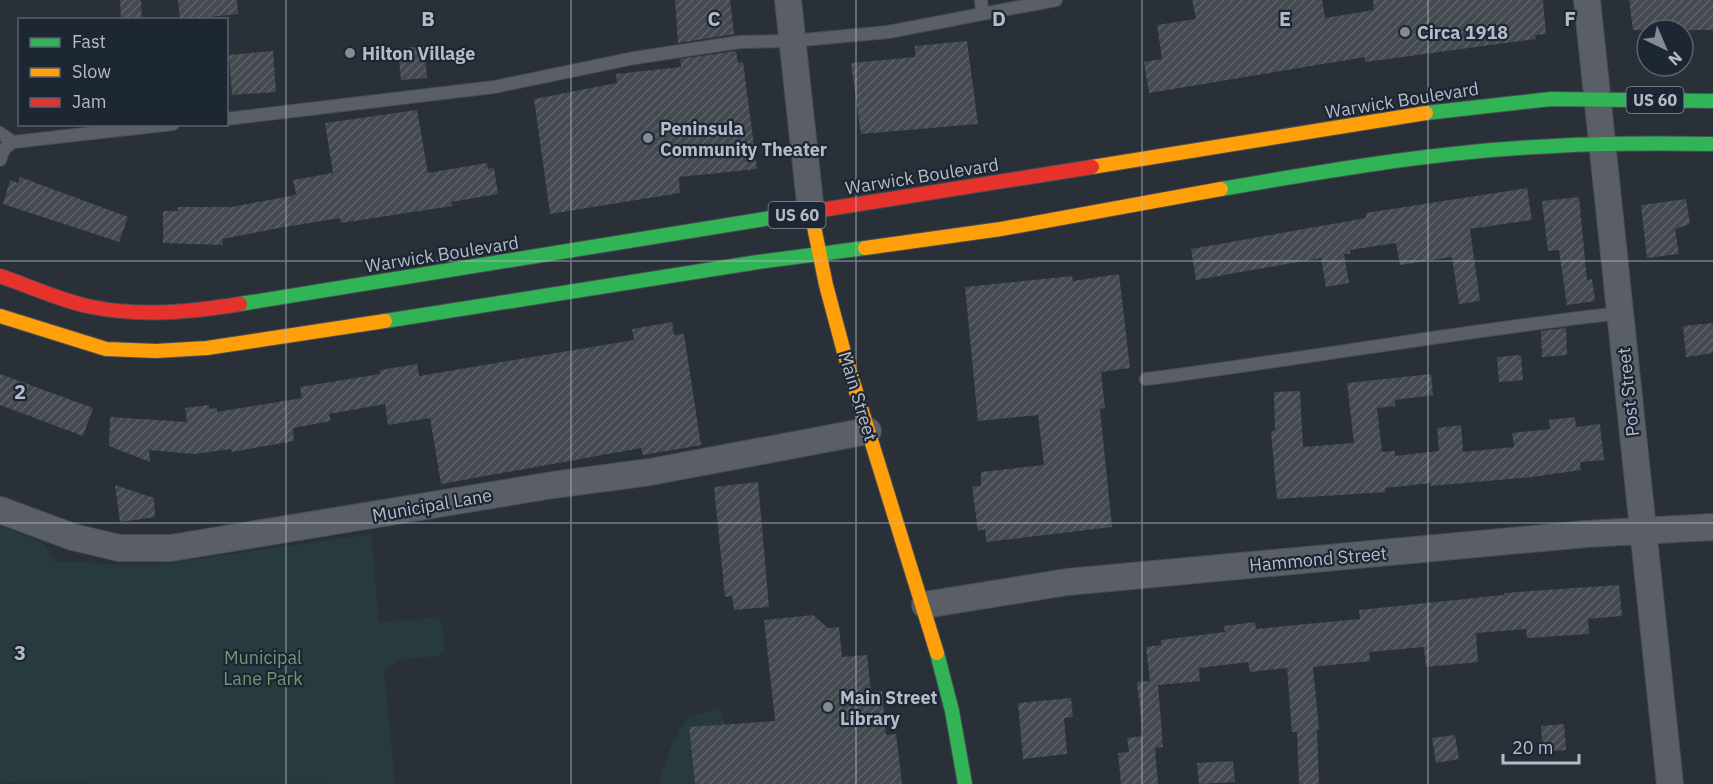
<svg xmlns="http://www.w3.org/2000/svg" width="1713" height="784" font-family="'IBM Plex Sans',sans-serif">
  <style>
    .green { fill: #273a3e }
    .building { fill: url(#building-hatch) }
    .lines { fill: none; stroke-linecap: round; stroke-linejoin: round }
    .lane-casing { stroke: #484c53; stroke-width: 14 }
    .street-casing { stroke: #484c53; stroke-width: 28 }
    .fast-casing { stroke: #484c53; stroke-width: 16 }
    .slow-casing { stroke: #484c53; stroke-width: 16 }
    .jam-casing { stroke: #484c53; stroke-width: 16 }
    .lane { stroke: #5a5e66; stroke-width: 12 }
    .street { stroke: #5a5e66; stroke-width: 26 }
    .fast { stroke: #30b455; stroke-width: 14 }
    .slow { stroke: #ff9f0a; stroke-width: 14 }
    .jam { stroke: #e5322d; stroke-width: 14 }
    .grid { fill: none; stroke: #b4bcc9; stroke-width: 1.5; stroke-opacity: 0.55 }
    .poi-dot { fill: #848b96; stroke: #1d2633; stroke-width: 2 }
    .labels { text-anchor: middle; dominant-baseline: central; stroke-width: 4.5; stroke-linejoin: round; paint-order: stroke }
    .shield { fill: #1d2633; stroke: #878f9c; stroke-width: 1.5 }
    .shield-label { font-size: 16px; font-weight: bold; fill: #b4bcc9 }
    .poi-label { font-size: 18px; font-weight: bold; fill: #b4bcc9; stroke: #1d2633; text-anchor: start }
    .street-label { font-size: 18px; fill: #b4bcc9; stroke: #1d2633 }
    .park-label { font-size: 18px; fill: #6b9a76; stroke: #1d2633 }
    .grid-label { font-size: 20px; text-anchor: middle; font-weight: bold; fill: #b4bcc9; stroke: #1d2633; stroke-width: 4.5; stroke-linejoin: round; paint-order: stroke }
  </style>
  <defs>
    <pattern id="building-hatch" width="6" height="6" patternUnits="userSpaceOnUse" patternTransform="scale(1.5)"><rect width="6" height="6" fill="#444950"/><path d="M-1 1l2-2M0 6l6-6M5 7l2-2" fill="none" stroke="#5d6168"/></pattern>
  </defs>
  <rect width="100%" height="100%" fill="#2a3038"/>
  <!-- green -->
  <path class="green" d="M0,525L44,544L54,561L147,566L371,534L379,622L437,618L442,622L445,651L439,656L398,660L384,672L395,784L0,783Z
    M720,708L725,724L689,728L695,784H658L670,749L687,717Z"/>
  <!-- building -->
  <path class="building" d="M120,0H141L142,20H121Z
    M178,0H237L238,14L180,20Z
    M675,0H730L734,34L678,43Z
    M1192,0H1322L1325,18L1374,10L1373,0H1543L1546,34L1535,35L1536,39L1365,62V57L1149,93L1144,62L1162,59L1157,25L1196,19Z
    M1629,0H1713V30H1633Z
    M967,41L978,124L861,134L851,63L915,57V46Z
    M424,46L427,78L401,80L398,49Z
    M273,51L276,92L232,95L229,55Z
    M736,51L738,63L743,62L757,169L679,177L680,193L550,214L534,99L617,83L616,74L681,67L680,59Z
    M417,110L428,173L487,163L488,169L494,168L498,194L451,202L452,206L341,223L340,218L279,228L222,239L223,245L163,243V211H178V207H231L291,196L296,194L293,180L333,173L325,123Z
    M20,177L128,217L119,242L3,204L10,180L18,183Z
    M1527,188L1532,220L1470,229L1480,301L1459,304L1452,257L1400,265L1396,243L1350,250V254H1344L1349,283L1326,287L1321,258L1196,280L1191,249L1366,218V213Z
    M1579,197L1587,280L1592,279L1595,301L1567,305L1559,250L1548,251L1542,201Z
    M1686,199L1690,224L1675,229L1679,254L1647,258L1641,205Z
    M1119,274L1130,368L1101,372L1105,408L1100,409L1112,527L986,542L985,529L978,531L972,486H981V472L1044,465L1038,415L978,421L965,287L1072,276L1073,281Z
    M672,322L674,335L684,334L701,445L643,455L641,448L441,484L430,418L388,425L385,404L329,414L331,421L293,428L294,441L232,452L231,449L193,454L149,450L150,462L109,446L110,417L187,422L185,408L209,405V409L217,408V412L302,398L300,387L380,374V370L417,364L419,376L634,340L632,329Z
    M1713,323V353L1686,357L1683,326Z
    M1566,328L1567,355L1542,357L1541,331Z
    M1521,355L1523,380L1499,382L1497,357Z
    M0,374L93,408L83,436L0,405Z
    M1431,374L1433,395L1395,400V406L1377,408L1382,452L1395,451V456L1439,451L1437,428L1461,425L1463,452L1514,447L1512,433L1550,429L1549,420L1575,417L1576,427L1600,424L1604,460L1580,462L1581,470L1532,477L1431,486V483L1385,488L1386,492L1277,499L1271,431L1275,430L1274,392L1300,391L1303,447L1354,443L1347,383Z
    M758,482L769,607L734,610L732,596L725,597L714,487Z
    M115,485L154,498L155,517L120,522Z
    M1619,585L1622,616L1588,619L1589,634L1527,638L1526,629L1476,633L1478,662L1426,667L1424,647L1369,652L1370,661L1313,667L1319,730H1317L1319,784H1299L1297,732H1292L1287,668L1250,672L1248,662L1199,668L1200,681L1158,685L1163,747L1155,748L1158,784H1121L1118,753L1129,752L1127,738L1143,736L1137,682L1150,681L1146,647L1161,645V640L1225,632L1224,626L1255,622L1256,629L1317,623L1360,619L1359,610L1504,595V593Z
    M813,615L828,628L839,627L842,657L867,655L871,692L882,691L886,735L896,734L902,784H695L689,727L775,721L764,620Z
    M1071,698L1073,717L1064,718L1067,754L1023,759L1018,703Z
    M1564,724L1566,750L1543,752L1541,726Z
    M1455,735L1459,759L1436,763L1432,738Z
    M1233,761L1235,782L1199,784L1197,763Z"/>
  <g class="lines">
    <!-- lane casing -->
    <g class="lane-casing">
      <path id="lane" d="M981,0L982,14
        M226,119L494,87L634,58L740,42L792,41L888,32L1056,0
        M0,133L13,142
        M0,160L4,149L13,142L173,124
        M1146,379C1304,359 1461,331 1620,313"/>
    </g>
    <!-- street casing -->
    <g class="street-casing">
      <path id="street" d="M788,0L811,212
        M1587,0L1670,784
        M0,510L73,537L119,548H171L553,485L650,472L868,431
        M925,605L1067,582L1586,534L1713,527"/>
    </g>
    <!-- fast casing -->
    <g class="fast-casing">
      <path id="fast" d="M1426,113L1551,99L1713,101
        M1221,189C1325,171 1430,153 1536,147C1595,143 1654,143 1713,144
        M240,304L777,217
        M385,321L758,262L865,248
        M937,653L952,711L965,784"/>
    </g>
    <!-- slow casing -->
    <g class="slow-casing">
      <path id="slow" d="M1092,167L1426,113
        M811,212L826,285L845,356L937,653
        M865,248L1001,229L1221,189
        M0,316L106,349L156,351L207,348L385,321"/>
    </g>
    <!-- jam casing -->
    <g class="jam-casing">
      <path id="jam" d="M777,217L1092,167
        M0,276C30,286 61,301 92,307C142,317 190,312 240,304"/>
    </g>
    <!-- lane -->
    <use href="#lane" class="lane"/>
    <!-- street -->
    <use href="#street" class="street"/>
    <!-- fast -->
    <use href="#fast" class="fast"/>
    <!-- slow -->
    <use href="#slow" class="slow"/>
    <!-- jam -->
    <use href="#jam" class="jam"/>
  </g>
  <!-- grid -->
  <path class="grid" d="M286,0V784M571,0V784M856,0V784M1142,0V784M1428,0V784M0,261H1713M0,523H1713"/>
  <!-- markers -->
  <g class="poi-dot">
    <circle cx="1405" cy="32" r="6"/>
    <circle cx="350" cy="53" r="6"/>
    <circle cx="648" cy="138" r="6"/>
    <circle cx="828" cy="707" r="6"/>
  </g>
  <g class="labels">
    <!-- shield labels -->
    <g class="shield">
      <rect x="1626.5" y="87" width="57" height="26" rx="4.5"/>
      <rect x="768.5" y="202" width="57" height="26" rx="4.5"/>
    </g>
    <g class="shield-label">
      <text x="1655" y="100">US 60</text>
      <text x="797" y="215">US 60</text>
    </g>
    <!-- poi labels -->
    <g class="poi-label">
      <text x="1417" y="32">Circa 1918</text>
      <text x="362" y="53">Hilton Village</text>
      <text x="660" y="128">Peninsula<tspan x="660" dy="21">Community Theater</tspan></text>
      <text x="840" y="697">Main Street<tspan x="840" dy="21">Library</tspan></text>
    </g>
    <!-- street labels -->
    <g class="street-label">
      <text transform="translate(1402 100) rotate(-9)">Warwick Boulevard</text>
      <text transform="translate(922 176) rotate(-9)">Warwick Boulevard</text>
      <text transform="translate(442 254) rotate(-9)">Warwick Boulevard</text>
      <text transform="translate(1628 392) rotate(-96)">Post Street</text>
      <text transform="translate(858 396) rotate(73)">Main Street</text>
      <text transform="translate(432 505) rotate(-10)">Municipal Lane</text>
      <text transform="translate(1318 559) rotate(-5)">Hammond Street</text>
    </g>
    <!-- park labels -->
    <g class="park-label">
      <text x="263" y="657">Municipal<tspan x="263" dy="21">Lane Park</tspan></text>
    </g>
  </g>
  <g class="grid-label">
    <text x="428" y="26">B</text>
    <text x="714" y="26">C</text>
    <text x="999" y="26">D</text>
    <text x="1285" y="26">E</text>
    <text x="1570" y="26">F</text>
    <text x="20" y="399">2</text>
    <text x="20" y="660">3</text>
  </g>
  <!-- legend -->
  <rect x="18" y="18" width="210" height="108" fill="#1d2633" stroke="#59626f" stroke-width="1.5"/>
  <rect x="30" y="38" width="30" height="9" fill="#30b455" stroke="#59626f" stroke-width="1.5"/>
  <text x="72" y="48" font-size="18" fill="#b4bcc9">Fast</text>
  <rect x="30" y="68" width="30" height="9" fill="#ff9f0a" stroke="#59626f" stroke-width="1.5"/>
  <text x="72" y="78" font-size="18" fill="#b4bcc9">Slow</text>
  <rect x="30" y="98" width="30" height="9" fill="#e5322d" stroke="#59626f" stroke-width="1.5"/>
  <text x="72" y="108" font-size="18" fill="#b4bcc9">Jam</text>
  <!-- north arrow -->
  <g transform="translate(1665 48) rotate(136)"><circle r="28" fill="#1d2633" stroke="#59626f" stroke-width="1.5"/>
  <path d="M0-4.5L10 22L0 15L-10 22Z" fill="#848b96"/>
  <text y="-9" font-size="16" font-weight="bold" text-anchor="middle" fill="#b4bcc9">N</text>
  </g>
  <!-- scale -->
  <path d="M1503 754v9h76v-9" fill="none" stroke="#b4bcc9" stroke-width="3"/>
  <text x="1512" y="754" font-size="18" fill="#b4bcc9" stroke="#1d2633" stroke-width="4.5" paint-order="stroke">20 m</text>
</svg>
